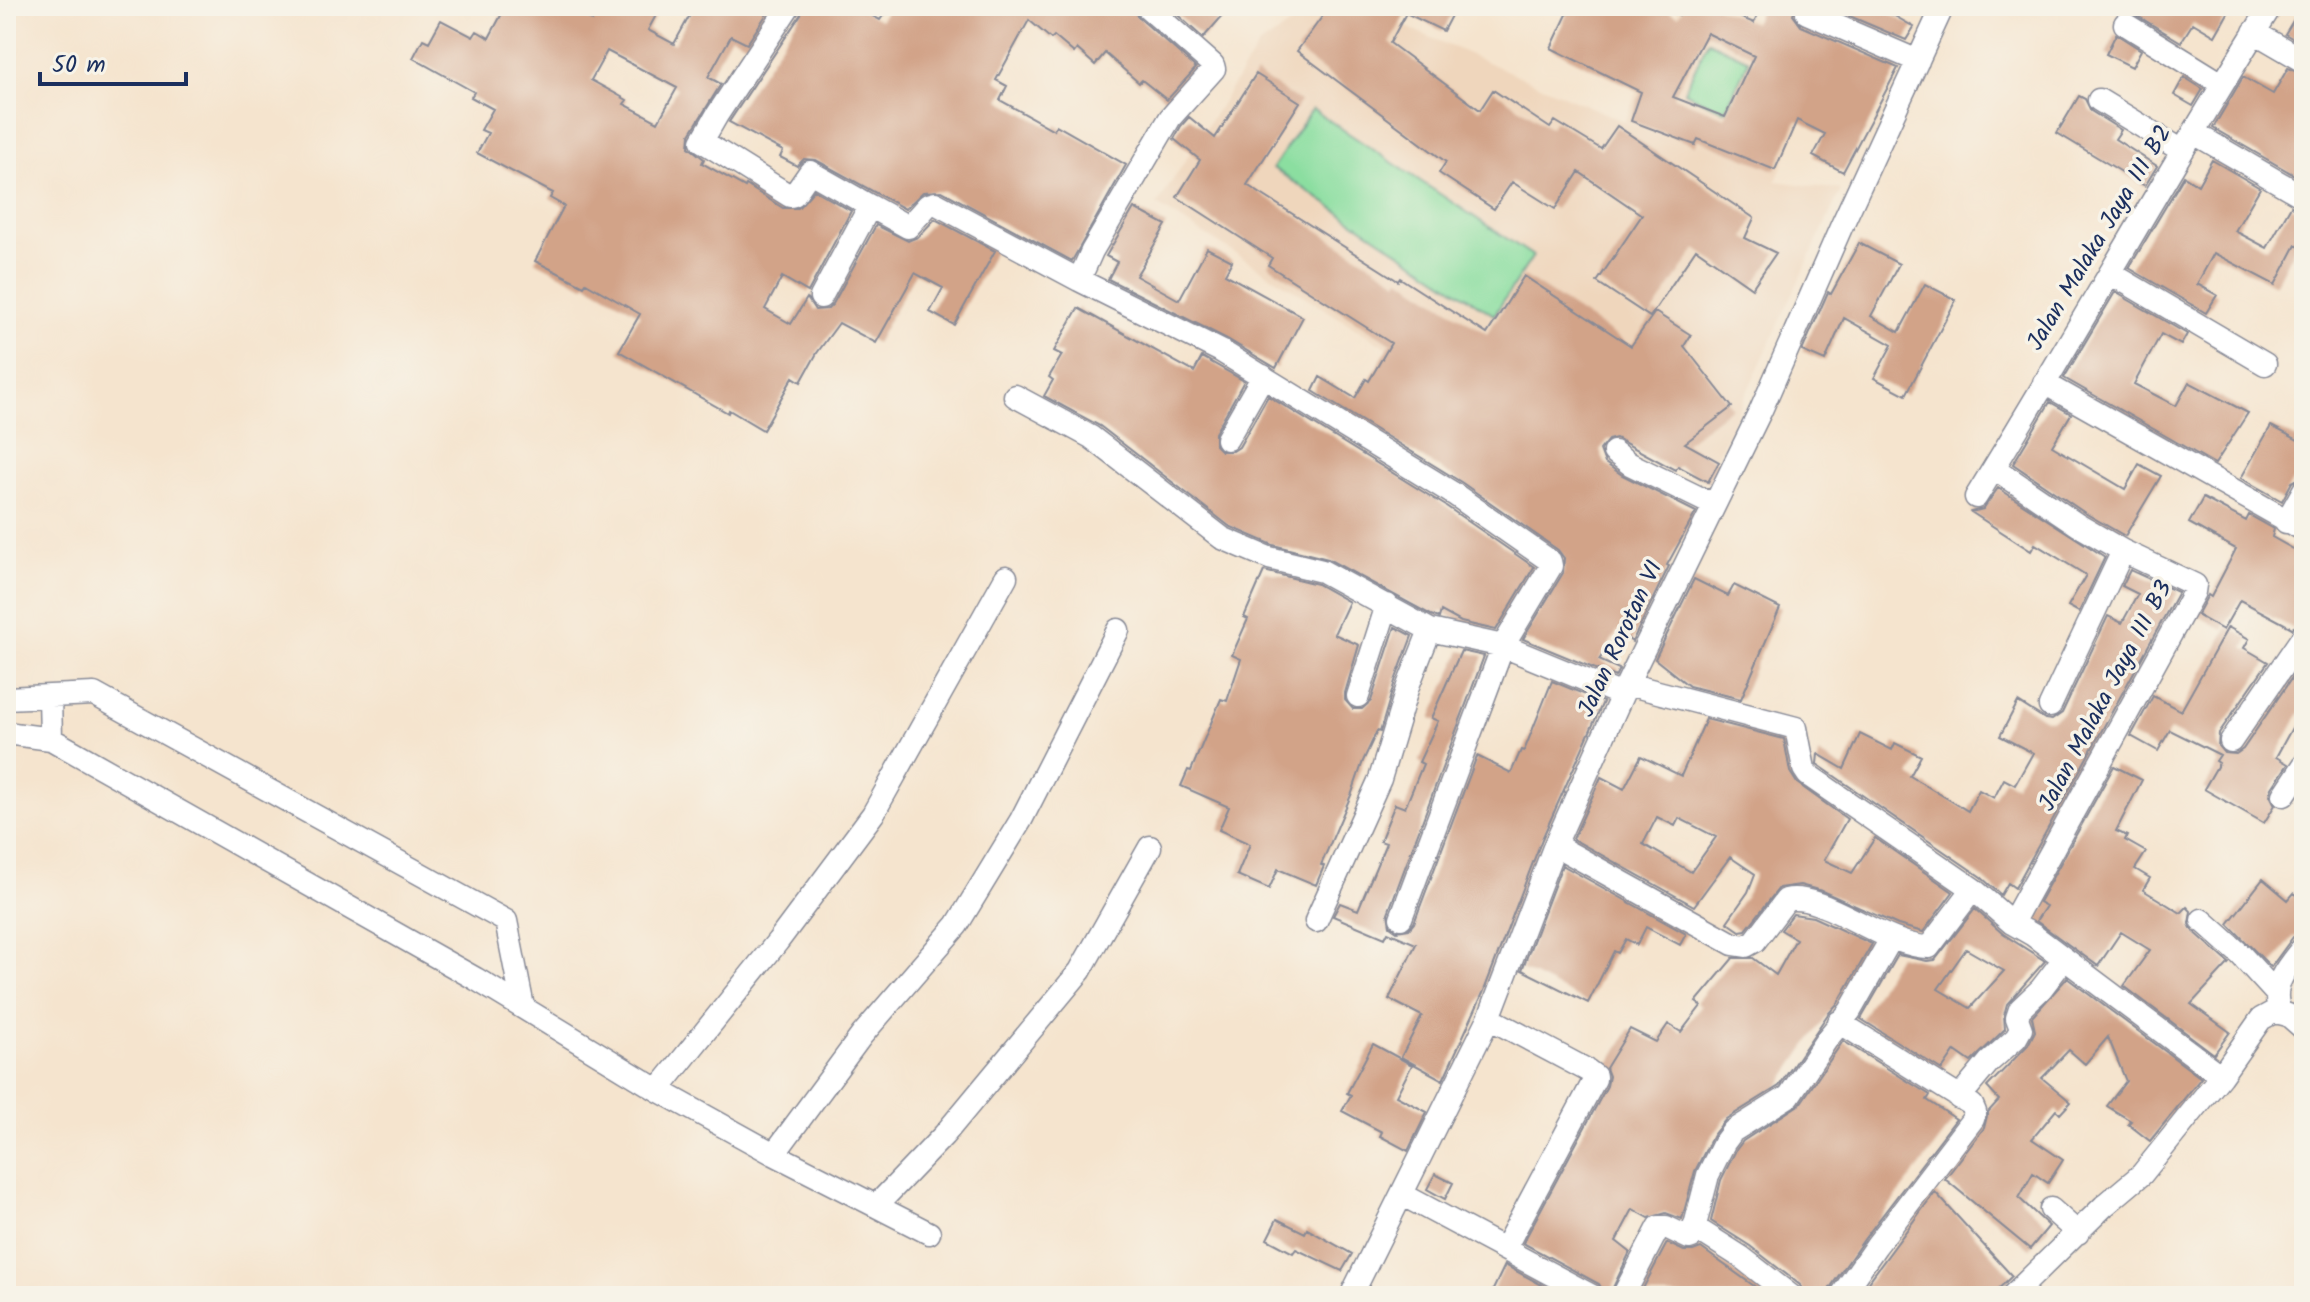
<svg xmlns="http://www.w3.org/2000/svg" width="2310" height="1302" font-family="Kalam,sans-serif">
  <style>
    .built { fill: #efd6bc }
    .green { fill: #8bdea0; stroke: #53867f; stroke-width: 2 }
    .building { fill: #d2a388; fill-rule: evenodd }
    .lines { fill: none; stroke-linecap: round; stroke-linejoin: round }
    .minor-casing { stroke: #888a96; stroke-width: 25 }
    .minor { stroke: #fff; stroke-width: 22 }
    .labels { text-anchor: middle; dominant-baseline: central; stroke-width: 7; stroke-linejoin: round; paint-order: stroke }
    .street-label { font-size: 24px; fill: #1b2f5e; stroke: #f7f3e8 }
  </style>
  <rect width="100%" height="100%" fill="#f7f3e8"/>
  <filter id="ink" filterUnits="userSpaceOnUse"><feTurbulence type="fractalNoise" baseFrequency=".0125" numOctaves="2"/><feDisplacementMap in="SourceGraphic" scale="16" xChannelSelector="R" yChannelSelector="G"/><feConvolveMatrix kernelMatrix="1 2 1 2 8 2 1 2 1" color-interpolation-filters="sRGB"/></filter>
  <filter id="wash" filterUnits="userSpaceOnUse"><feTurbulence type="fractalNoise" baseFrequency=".006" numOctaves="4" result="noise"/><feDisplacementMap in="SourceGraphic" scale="32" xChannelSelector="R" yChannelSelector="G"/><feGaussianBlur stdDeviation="1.8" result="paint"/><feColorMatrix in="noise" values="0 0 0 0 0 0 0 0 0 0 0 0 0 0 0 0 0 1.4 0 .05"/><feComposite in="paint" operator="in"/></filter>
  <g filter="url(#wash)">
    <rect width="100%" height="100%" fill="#f5e4ce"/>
    <!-- built -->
    <path class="built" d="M1319,6H1358L1625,122L1665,138L1625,121L1641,80L1680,6H1727L1800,42L1819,74L1776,181L1841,190L1716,459L1643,420L1514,426L1157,205L1258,46Z"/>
    <!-- green -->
    <path class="green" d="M1708,41L1749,60L1725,111L1684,92Z
      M1312,109L1533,256L1494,315L1273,168Z"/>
    <g id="blocks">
      <!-- building -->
      <path class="building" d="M506,6H566L592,21L600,6H661L648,30L674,44L695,6H772L747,44L731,36L708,77L721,84L690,134L689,147L704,159L702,163L745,187L746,185L783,208H798L814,190L851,211L808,292L782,277L765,309L791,324L807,298L815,310L828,309L833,304L876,225L908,241L918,237L935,219L995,251L954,325L930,312L943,288L915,273L876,343L839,323L817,353L801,382L793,377L763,430L729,410L728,413L619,351L640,314L586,283L584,286L535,261L564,206L550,198L553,193L477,153L488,133L481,130L493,109L471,97L474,92L413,58L423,39L429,42L441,20L473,37L477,31L489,38ZM607,51L677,88L658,122L624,104L627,100L591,80Z
        M803,6H854L880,20L890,6H1132L1137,16L1196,68L1167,100L1142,80L1139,83L1105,53L1095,65L1077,49L1074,53L1054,36L1051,39L1029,20L996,80L1007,86L1000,100L1054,130L1056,125L1126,165L1072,261L942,191L923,192L905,209L816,160L804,159L797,166L780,157L783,151L729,122L801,14Z
        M1168,6H1231L1203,38Z
        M1330,6H1456L1443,31L1406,13L1390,43L1480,110L1493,90L1550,128L1555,121L1601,149L1617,126L1754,218L1745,238L1776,253L1752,288L1696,249L1650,317L1597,282L1642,215L1579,172L1555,209L1512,182L1494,209L1439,173L1446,162L1297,51Z
        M1571,6H1657L1679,16L1684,6H1713L1754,23L1762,6H1795L1793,15L1801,26L1898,68L1843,172L1813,156L1825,134L1797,120L1775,170L1698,139L1695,145L1631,121L1641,92L1551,48ZM1707,33L1754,56L1725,117L1673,97Z
        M1826,6H1877L1914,27L1906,40Z
        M2134,6H2232L2215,36L2193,23L2181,42L2131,12Z
        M2302,6H2304V45L2285,34Z
        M2116,34L2141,50L2132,67L2106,54Z
        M2288,68L2304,75L2303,180L2213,128L2243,77L2273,94Z
        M1256,74L1300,102L1247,185L1398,281L1400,278L1487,334L1524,276L1631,346L1655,312L1691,335L1684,346L1732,407L1685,443L1719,462L1708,482L1678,466L1675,470L1616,438L1608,440L1600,450L1605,463L1622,475L1696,512L1667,565L1669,566L1632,642L1618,631L1599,660L1619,669L1615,677L1523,639L1563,573L1564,558L1558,550L1461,482L1313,391L1320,377L1355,398L1366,379L1369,381L1391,343L1268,265L1272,258L1177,197L1200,160L1174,139L1181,126L1189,117L1215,138Z
        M2184,77L2203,89L2193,106L2174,95Z
        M2079,96L2085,99L2091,111L2121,130L2115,139L2157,166L2145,186L2057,133Z
        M2212,160L2260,188L2235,231L2267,248L2291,206L2304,211V250L2296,245L2275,285L2214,253L2197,284L2217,295L2206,313L2129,268L2184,176L2198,185Z
        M1134,208L1166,225L1136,276L1179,300L1207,248L1232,261L1225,274L1303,317L1276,368L1227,339L1108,279L1117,262L1106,256Z
        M1859,243L1899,264L1871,316L1899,332L1925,284L1956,300L1906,395L1874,378L1892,345L1844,318L1825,361L1802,351L1828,292L1831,294Z
        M2115,292L2187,334L2181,345L2161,334L2134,384L2176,406L2189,382L2248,413L2215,464L2064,378Z
        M1078,308L1194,372L1202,357L1244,381L1215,433V445L1221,451H1233L1239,447L1268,396L1446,506L1534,567L1496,630L1461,622L1441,611L1439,618L1431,615L1328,559L1273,545L1229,526L1100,426L1044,396L1053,380L1049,377L1062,355L1054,351Z
        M2050,402L2071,414L2052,446L2125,489L2139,464L2161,476L2125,536L2085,513L2013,464Z
        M2271,426L2304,443V476L2292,482L2282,501L2241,478Z
        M1998,488L2105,557L2079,612L2068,606L2086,575L2035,544L2031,551L1971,512L1983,509Z
        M2203,498L2246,521L2249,515L2274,529L2272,537L2304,555V621L2292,628L2240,600L2223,630L2197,615L2208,595L2211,597L2236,549L2189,523Z
        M2130,570L2178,592L2015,888L2008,883L2001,895L1981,877L1817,764L1818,754L1844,769L1860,734L1892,750L1895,743L1921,756L1910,776L1968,811L1979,790L1994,798L2004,779L2015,785L2033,753L2000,736L2018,702L2045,719L2052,720L2062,713L2108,616L2122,623L2138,594L2122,586Z
        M1264,571L1317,584L1349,602L1334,634L1359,645L1345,693V700L1353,709H1362L1371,701L1395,627L1412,636L1395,681L1380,732L1377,731L1363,761L1352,793L1321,865L1324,866L1316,885L1278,869L1269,889L1237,875L1250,844L1219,830L1229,807L1181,786L1188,770L1191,771L1221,699L1227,701L1241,659L1232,655L1248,619L1244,617Z
        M1694,579L1728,596L1734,585L1780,608L1741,699L1689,686L1655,659Z
        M2228,627L2249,639L2244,648L2268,662L2219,733L2218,746L2224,753L2236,754L2243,749L2304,660V706L2276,757L2288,764L2272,788L2270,795L2275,805L2264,823L2204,789L2219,763L2216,761L2220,755L2170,730L2158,751L2131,736L2153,696L2181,711Z
        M1461,651L1484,656L1388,913L1390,926L1397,931L1409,929L1414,923L1477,756L1511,773L1521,750L1524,751L1552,681L1603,702L1542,839L1483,993L1443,1080L1401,1057L1422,1016L1389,999L1416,944L1388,932L1385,938L1333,916L1340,903L1358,910L1386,843L1380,841L1395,804L1405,808L1423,764L1419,762L1438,721L1431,718Z
        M1706,719L1784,739L1790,772L1797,783L1847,819L1824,860L1852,873L1875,838L1953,892L1923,932L1898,925L1822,891L1800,885L1779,888L1746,930L1740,931L1727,922L1748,892L1755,874L1730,857L1694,906L1573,839L1601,777L1624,789L1641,756L1681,776ZM1657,817L1675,826L1679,818L1716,837L1691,872L1643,844Z
        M2114,766L2142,780L2116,831L2127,836L2125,840L2146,852L2135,869L2150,878L2143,890L2181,913L2187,907L2191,911L2189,924L2192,930L2229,963L2191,1004L2230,1032L2214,1054L2124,986L2150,950L2121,932L2098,966L2036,921L2046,906L2039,902Z
        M1562,865L1686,934L1680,945L1646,927L1637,945L1626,939L1618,953L1614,951L1588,1003L1522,970Z
        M2263,879L2288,900L2294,893L2304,900V932L2293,937L2271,967L2228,924Z
        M1975,909L2003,934L2045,961L2007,1004L2004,1015L2005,1029L1971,1062L1955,1051L1942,1070L1861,1019L1898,955L1927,961L1935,960ZM1966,949L2004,971L1970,1008L1938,989Z
        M1793,914L1813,917L1872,944L1838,1003L1828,1014L1779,1086L1726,1119L1713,1135L1695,1171L1682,1219L1666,1213L1649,1218L1633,1209L1616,1241L1630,1252L1609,1296H1606L1599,1284L1523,1243L1607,1086L1609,1076L1606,1068L1630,1029L1656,1042L1668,1024L1681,1032L1701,1006L1696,1002L1733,958H1753L1776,975L1796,939L1781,930Z
        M2067,978L2201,1078L2150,1141L2128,1124L2131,1121L2107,1106L2126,1081L2108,1037L2085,1064L2069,1050L2042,1078L2071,1102L2060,1114L2056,1110L2032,1139L2063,1160L2048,1183L2033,1173L2019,1198L2049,1226L2030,1249L1945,1179L1984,1128L1988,1112L1999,1100L1987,1087L2028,1045L2035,1031L2032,1017Z
        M1843,1041L1930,1095L1927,1100L1956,1119L1865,1238L1830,1288L1827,1296H1805L1800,1285L1750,1246L1711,1221L1721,1180L1736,1150L1743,1141L1800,1104Z
        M1373,1044L1412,1065L1396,1096L1427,1112L1408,1151L1380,1136L1382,1132L1342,1111L1351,1095L1347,1093Z
        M1435,1174L1453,1183L1445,1199L1427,1189Z
        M1935,1192L2012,1276L1991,1296H1858Z
        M1277,1219L1305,1233L1307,1229L1352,1254L1342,1271L1296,1249L1293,1253L1267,1239Z
        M1667,1243L1684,1251H1693L1701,1248L1768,1296H1639Z
        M1505,1265L1562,1296H1490Z"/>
    </g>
  </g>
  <g filter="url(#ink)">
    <use href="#blocks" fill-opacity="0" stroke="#888a96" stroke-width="2"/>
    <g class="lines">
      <!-- minor casing -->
      <g class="minor-casing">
        <path id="minor" d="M789,6L717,115L702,141L790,196L794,195L810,172L870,206
          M1807,13L1918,61
          M2125,24L2222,84
          M2254,32L2304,61
          M2099,100L2181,150
          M2194,133L2304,197
          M2110,273L2265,364
          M1079,280L1092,251L1170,118L1214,69L1213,65L1146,6
          M821,297L870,206L908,227L928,205L935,203L1079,280L1221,351L1454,494L1550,561L1551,566L1503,646L1401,918
          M2044,383L2304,530
          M1015,396L1091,437L1222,538L1269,558L1322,571L1430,630L1503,646L1622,695
          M1227,439L1263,376
          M1614,452L1630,464L1714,505
          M1994,468L2078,525L2123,551
          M1976,497C2076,335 2169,168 2271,6
          M2286,522L2304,490
          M1627,684L1796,728L1804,769L1808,775L1973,889
          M50,696L51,739
          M1358,696L1387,605
          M6,698L94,694L506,921L523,1007
          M6,733L51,739L476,979L658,1090L774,1154L929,1233
          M2231,741L2304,635
          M2284,795L2304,765
          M1555,845L1733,944L1746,946L1755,941L1786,900C1822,891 1884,947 1929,947L1973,889L2012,923L2033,935L2221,1076
          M2202,920L2241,955L2275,992
          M1316,921L1380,779L1408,686L1430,630
          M2012,923L2194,592L2195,585L2123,551L2050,706
          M2278,1004C2272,982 2291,963 2304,946
          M1489,1018L1587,1070L1595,1076V1079L1505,1248
          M1839,1022L1972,1105L1975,1112L1973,1119L1876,1246L1841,1296
          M658,1090L778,941L873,814L1006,577
          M1959,1098L1989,1062L2016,1038L2021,1029L2017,1018L2020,1009L2041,989L2064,959
          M774,1154L862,1035L957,925L1021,820L1118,630
          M1403,1195L1592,1296
          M876,1206L944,1135L1080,971L1150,847
          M2051,1209L2078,1233
          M1694,1227L1741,1257L1791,1296
          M1351,1296L1489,1018L1555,845L1627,684L1761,410L1842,225L1943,6
          M1623,1296L1659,1227H1666L1689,1238L1692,1237L1708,1175L1724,1143L1733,1131L1789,1096L1827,1039L1850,1011L1891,939
          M2012,1296L2104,1206L2142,1174L2221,1076L2261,1019L2272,1013H2280L2288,1015L2304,1029"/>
      </g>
      <!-- minor -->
      <use href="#minor" class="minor"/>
    </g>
  </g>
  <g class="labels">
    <!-- street labels -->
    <g class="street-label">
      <text transform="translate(2100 238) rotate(-59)">Jalan Malaka Jaya III B2</text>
      <text transform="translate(1621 639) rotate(-65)">Jalan Rorotan VI</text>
      <text transform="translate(2106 696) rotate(-62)">Jalan Malaka Jaya III B3</text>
    </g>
  </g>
  <!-- margin -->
  <rect width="2310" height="1302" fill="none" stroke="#f7f3e8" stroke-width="32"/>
  <!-- scale -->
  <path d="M40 72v12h146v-12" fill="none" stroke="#1b2f5e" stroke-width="4"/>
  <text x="52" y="72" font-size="24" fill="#1b2f5e" stroke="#f7f3e8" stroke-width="6" paint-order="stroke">50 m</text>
</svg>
